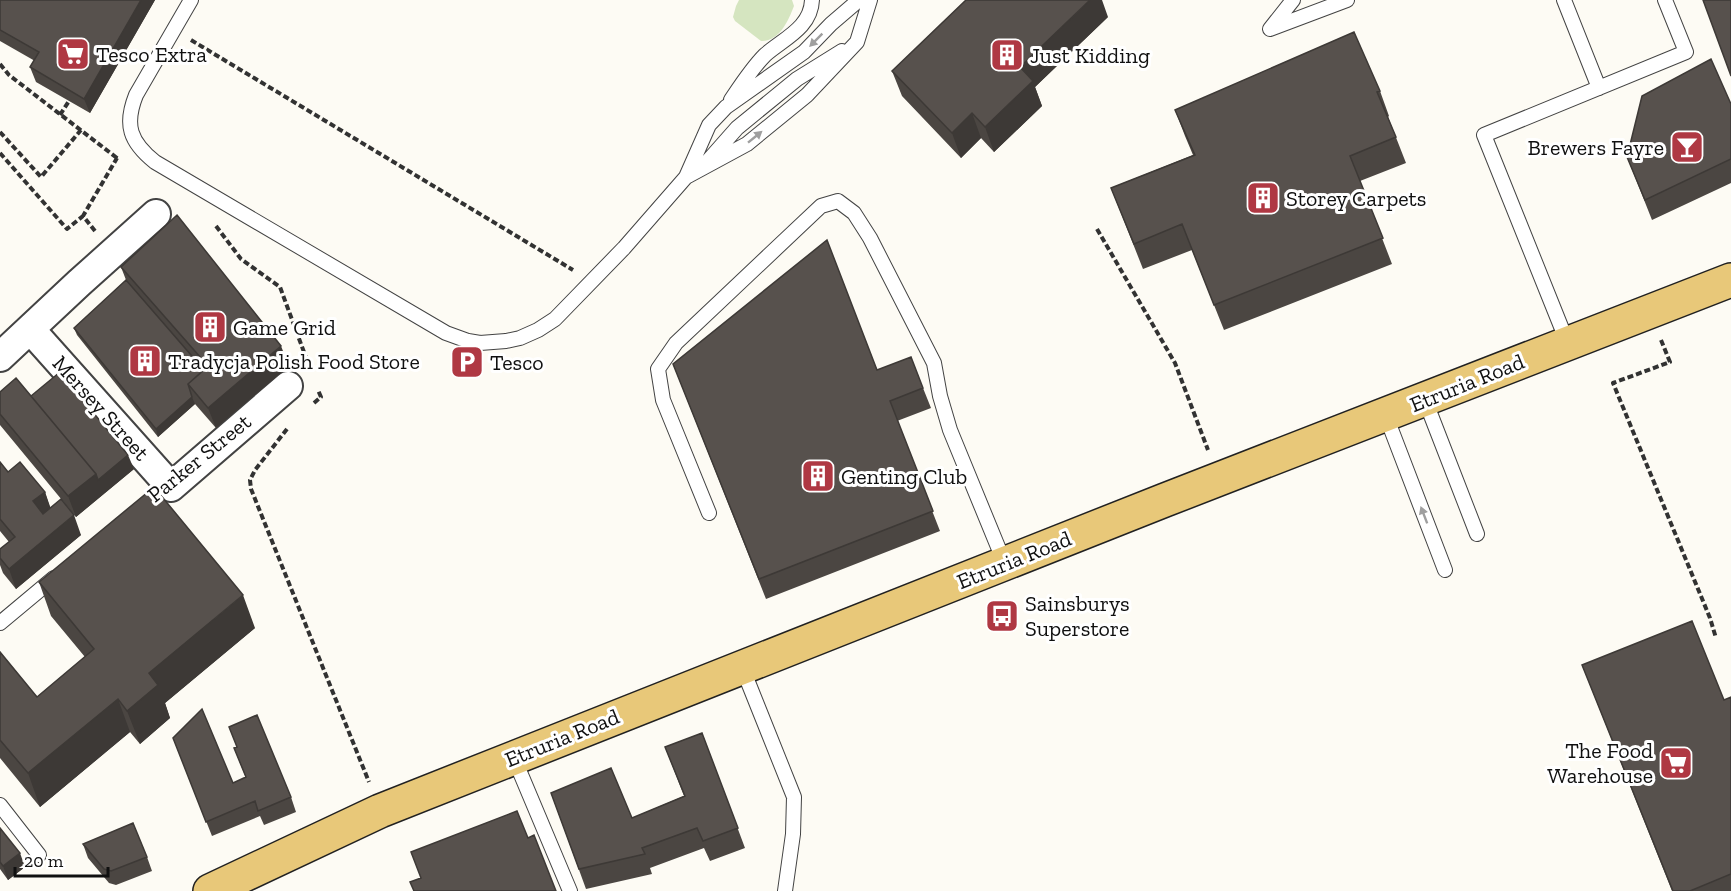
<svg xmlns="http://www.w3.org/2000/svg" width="1731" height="891" font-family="'Zilla Slab',serif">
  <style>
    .green { fill: #d5e5c0 }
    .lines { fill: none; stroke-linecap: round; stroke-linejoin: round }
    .lane-casing { stroke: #434343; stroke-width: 16 }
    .street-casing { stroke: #434343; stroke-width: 32 }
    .primary-casing { stroke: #212121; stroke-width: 36 }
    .path { stroke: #323232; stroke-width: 4; stroke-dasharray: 6 3; stroke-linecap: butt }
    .lane { stroke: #fff; stroke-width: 14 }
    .street { stroke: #fff; stroke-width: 28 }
    .primary { stroke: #e8c879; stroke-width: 33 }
    .wall { fill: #4b4642 }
    .shaded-wall { fill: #3d3936 }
    .building { fill: #57514d; stroke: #3d3936; stroke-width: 1.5 }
    .oneway { fill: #9f9f9f }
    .labels { text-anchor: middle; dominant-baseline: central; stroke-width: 6; stroke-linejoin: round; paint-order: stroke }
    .poi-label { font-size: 22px; fill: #101010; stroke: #fff; text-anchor: start }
    .street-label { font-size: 22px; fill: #101010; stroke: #fff }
  </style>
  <rect width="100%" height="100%" fill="#fdfbf4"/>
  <!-- green -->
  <path class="green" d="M739,0H792L794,6C788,21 780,41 761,41L735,21L733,17L736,6Z"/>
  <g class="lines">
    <!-- lane casing -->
    <g class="lane-casing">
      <path id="lane" d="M191,0L136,95C124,125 130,142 155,162L446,333L468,341L480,343L506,341L520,338L538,330L555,319L624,248L686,177L709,125L726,107L804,52L831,24L859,0
        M1293,0L1270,29L1347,0
        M1564,0L1599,88
        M731,100C741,85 752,68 765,55C783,39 811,28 812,0
        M707,162L737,128L797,79L842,51
        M686,177L747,144L807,95L857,42L870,0
        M1568,344L1484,135L1686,52L1665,0
        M1425,400L1477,534
        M1386,416L1445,570
        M709,513L663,400L658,369L676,343L821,206L838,201L854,213L870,238L934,363L940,396L950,430L1005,564
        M0,623L54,578
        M742,667L794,797L793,834L785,891
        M514,758L570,891
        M0,805L39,855"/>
    </g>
    <!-- street casing -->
    <g class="street-casing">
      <path id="street" d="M30,329L171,487L288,386
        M0,357L79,283L156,214"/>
    </g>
    <!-- primary casing -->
    <g class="primary-casing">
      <path id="primary" d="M210,891L380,811L1165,500L1731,280"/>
    </g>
    <!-- path -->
    <path class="path" d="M191,40L573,270
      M0,64L9,75L117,158L118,157
      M60,115L69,101
      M0,132L41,177L81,130
      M0,153L67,229L83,216
      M216,226L241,259L280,287L308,363
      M1097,229L1175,363L1208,450
      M95,231L83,216L117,158L119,159
      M1661,340L1670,362L1613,383L1710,618L1716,638
      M314,403L321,397L318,390
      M287,429L255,470L250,480L251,489L369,782"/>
    <!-- lane -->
    <use href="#lane" class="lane"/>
    <!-- street -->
    <use href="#street" class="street"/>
    <!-- primary -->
    <use href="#primary" class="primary"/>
  </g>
  <!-- wall -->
  <path class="wall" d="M0,0H155L90,113L36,82L30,67L35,61L0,41Z
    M1108,17L1035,87L1042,106L994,152L981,138L961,158L902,96L892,71Z
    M1380,91L1389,116L1388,117L1406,163L1360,181L1392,264L1224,330L1192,250L1143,269L1111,188L1193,155L1185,136L1175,110Z
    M1731,104V183L1652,220L1627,157Z
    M121,267L289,366L216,428L195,404L158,437L77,335L74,328L126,280Z
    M673,364L877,370L923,388L931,408L897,421L940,531L766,599Z
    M0,392L31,396L134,469L76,517L0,425Z
    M0,462L8,472L45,492L50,508L81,535L16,589L3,573L0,565V549L9,542L0,531Z
    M39,582L255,628L165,703L170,718L140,744L130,732L40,807L0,758V652L37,697L85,657L51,616Z
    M1582,665L1724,700L1731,697V891H1672Z
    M229,727L291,797L296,812L264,825L260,816L212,836L173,738L233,783L246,778L234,748L237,747Z
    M702,733L745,848L710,861L704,848L650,868L652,874L586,889L551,793L632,818L684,796L665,747Z
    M0,828L25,867L8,880L0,869Z
    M83,844L147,857L152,871L116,885L109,883L88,858Z"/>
  <!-- shaded-wall -->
  <path class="shaded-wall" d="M141,0H155L90,113L84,99Z
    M1090,0H1102L1108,17L1035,87L1042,106L994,152L985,127L1020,67Z
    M972,113L981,138L961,158L952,133Z
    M281,346L289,366L216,428L208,408Z
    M192,397L195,404L158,437L156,429Z
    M128,455L134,469L76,517L68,496L96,474Z
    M45,492L52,512L40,521L33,501Z
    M74,515L81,535L16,589L9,569Z
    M243,595L255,628L165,703L170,718L140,744L127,711L149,673Z
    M118,699L130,732L40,807L28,773Z
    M20,853L25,867L8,880L3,866Z"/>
  <!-- building -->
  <path class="building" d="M0,0H141L84,99L30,67L39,52L0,30Z
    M966,0H1090L1020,67L1033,81L985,127L972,113L952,133L892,71Z
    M1703,0H1731V76Z
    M1354,32L1380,91L1377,92L1396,137L1350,156L1383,238L1214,305L1182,224L1134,244L1111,188L1195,155L1175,110Z
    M1711,59L1731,104V159L1645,200L1627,157L1642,96Z
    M177,215L281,346L208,408L188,384L208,366L121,267Z
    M827,240L877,370L911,357L923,388L890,401L933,511L759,579L673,364Z
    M126,280L204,370L188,384L192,397L156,429L74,328Z
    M60,372L128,455L98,480L96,474L31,396Z
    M16,378L96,474L68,496L0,414V392Z
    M0,462L8,472L20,462L45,492L33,501L43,514L61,499L74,515L9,569L0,558V549L15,537L0,519Z
    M154,487L243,595L149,673L158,685L127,711L118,699L28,773L0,740V652L37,697L94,649L39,582Z
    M1692,621L1724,700L1731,697V874L1690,891H1673L1582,665Z
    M202,709L233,783L246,777L234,748L237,747L229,727L257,715L291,797L258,811L255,801L206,822L173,738Z
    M702,733L738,828L703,841L697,828L642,848L645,854L579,869L551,793L611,768L632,818L685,796L665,747Z
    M517,811L528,838L534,835L556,891H414L410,882L421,878L411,852Z
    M133,823L147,857L111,871L104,869L83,844Z
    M0,828L20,853L3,866L0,862Z"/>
  <!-- one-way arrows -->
  <defs><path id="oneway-solid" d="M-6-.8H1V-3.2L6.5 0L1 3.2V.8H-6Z" transform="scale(1.5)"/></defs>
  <g class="oneway">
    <use href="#oneway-solid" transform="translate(816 40) rotate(135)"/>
    <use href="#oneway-solid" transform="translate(755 137) rotate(-39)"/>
    <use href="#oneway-solid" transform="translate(1424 515) rotate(-111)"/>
  </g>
  <!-- icons -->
  <defs>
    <g id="supermarket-square" transform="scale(1.725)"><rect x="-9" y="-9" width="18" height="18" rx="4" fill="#af3843" stroke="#fff"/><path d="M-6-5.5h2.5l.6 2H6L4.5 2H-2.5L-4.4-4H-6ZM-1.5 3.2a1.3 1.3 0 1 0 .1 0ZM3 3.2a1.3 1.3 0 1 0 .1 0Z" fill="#fff"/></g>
    <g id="building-square" transform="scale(1.725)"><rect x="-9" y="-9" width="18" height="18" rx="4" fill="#af3843" stroke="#fff"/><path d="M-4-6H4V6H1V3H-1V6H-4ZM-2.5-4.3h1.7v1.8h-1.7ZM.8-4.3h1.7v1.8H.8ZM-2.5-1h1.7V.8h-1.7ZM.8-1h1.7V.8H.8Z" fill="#fff"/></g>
    <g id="bar-square" transform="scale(1.725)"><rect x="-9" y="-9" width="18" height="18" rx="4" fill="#af3843" stroke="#fff"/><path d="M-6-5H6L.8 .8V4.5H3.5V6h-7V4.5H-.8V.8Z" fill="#fff"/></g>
    <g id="parking-square" transform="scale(1.725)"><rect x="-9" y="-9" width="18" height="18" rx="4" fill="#af3843" stroke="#fff"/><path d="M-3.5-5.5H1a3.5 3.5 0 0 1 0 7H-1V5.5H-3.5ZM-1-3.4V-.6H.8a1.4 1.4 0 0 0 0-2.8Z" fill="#fff"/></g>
    <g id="bus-square" transform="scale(1.725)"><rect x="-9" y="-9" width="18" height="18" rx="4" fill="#af3843" stroke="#fff"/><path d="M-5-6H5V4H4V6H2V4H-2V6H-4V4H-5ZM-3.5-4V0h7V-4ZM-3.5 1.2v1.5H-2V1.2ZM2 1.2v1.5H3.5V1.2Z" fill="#fff"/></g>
  </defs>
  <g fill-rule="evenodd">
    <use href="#supermarket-square" x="73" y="54"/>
    <use href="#building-square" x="1007" y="55"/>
    <use href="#bar-square" x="1687" y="147"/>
    <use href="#building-square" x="1263" y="198"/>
    <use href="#building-square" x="210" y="327"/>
    <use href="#building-square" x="145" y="361"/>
    <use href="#parking-square" x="467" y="362"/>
    <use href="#building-square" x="818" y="476"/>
    <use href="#bus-square" x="1002" y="616"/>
    <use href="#supermarket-square" x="1676" y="763"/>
  </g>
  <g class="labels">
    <!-- poi labels -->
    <g class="poi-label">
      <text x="96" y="54">Tesco Extra</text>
      <text x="1030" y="55">Just Kidding</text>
      <text x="1664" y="147" text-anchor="end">Brewers Fayre</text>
      <text x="1286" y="198">Storey Carpets</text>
      <text x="233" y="327">Game Grid</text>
      <text x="168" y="361">Tradycja Polish Food Store</text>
      <text x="490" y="362">Tesco</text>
      <text x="841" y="476">Genting Club</text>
      <text x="1025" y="603">Sainsburys<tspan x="1025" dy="25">Superstore</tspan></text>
      <text x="1653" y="750" text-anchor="end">The Food<tspan x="1653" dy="25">Warehouse</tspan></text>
    </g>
    <!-- street labels -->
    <g class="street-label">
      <text transform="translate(1467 383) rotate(-22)">Etruria Road</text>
      <text transform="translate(101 408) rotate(48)">Mersey Street</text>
      <text transform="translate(199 458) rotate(-39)">Parker Street</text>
      <text transform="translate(1014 560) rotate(-22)">Etruria Road</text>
      <text transform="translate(562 738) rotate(-22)">Etruria Road</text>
    </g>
  </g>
  <!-- scale -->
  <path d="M15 867v9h93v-9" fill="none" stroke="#101010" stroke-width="3"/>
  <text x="24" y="867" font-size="18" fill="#101010" stroke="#ffffff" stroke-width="4.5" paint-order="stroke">20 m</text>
</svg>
